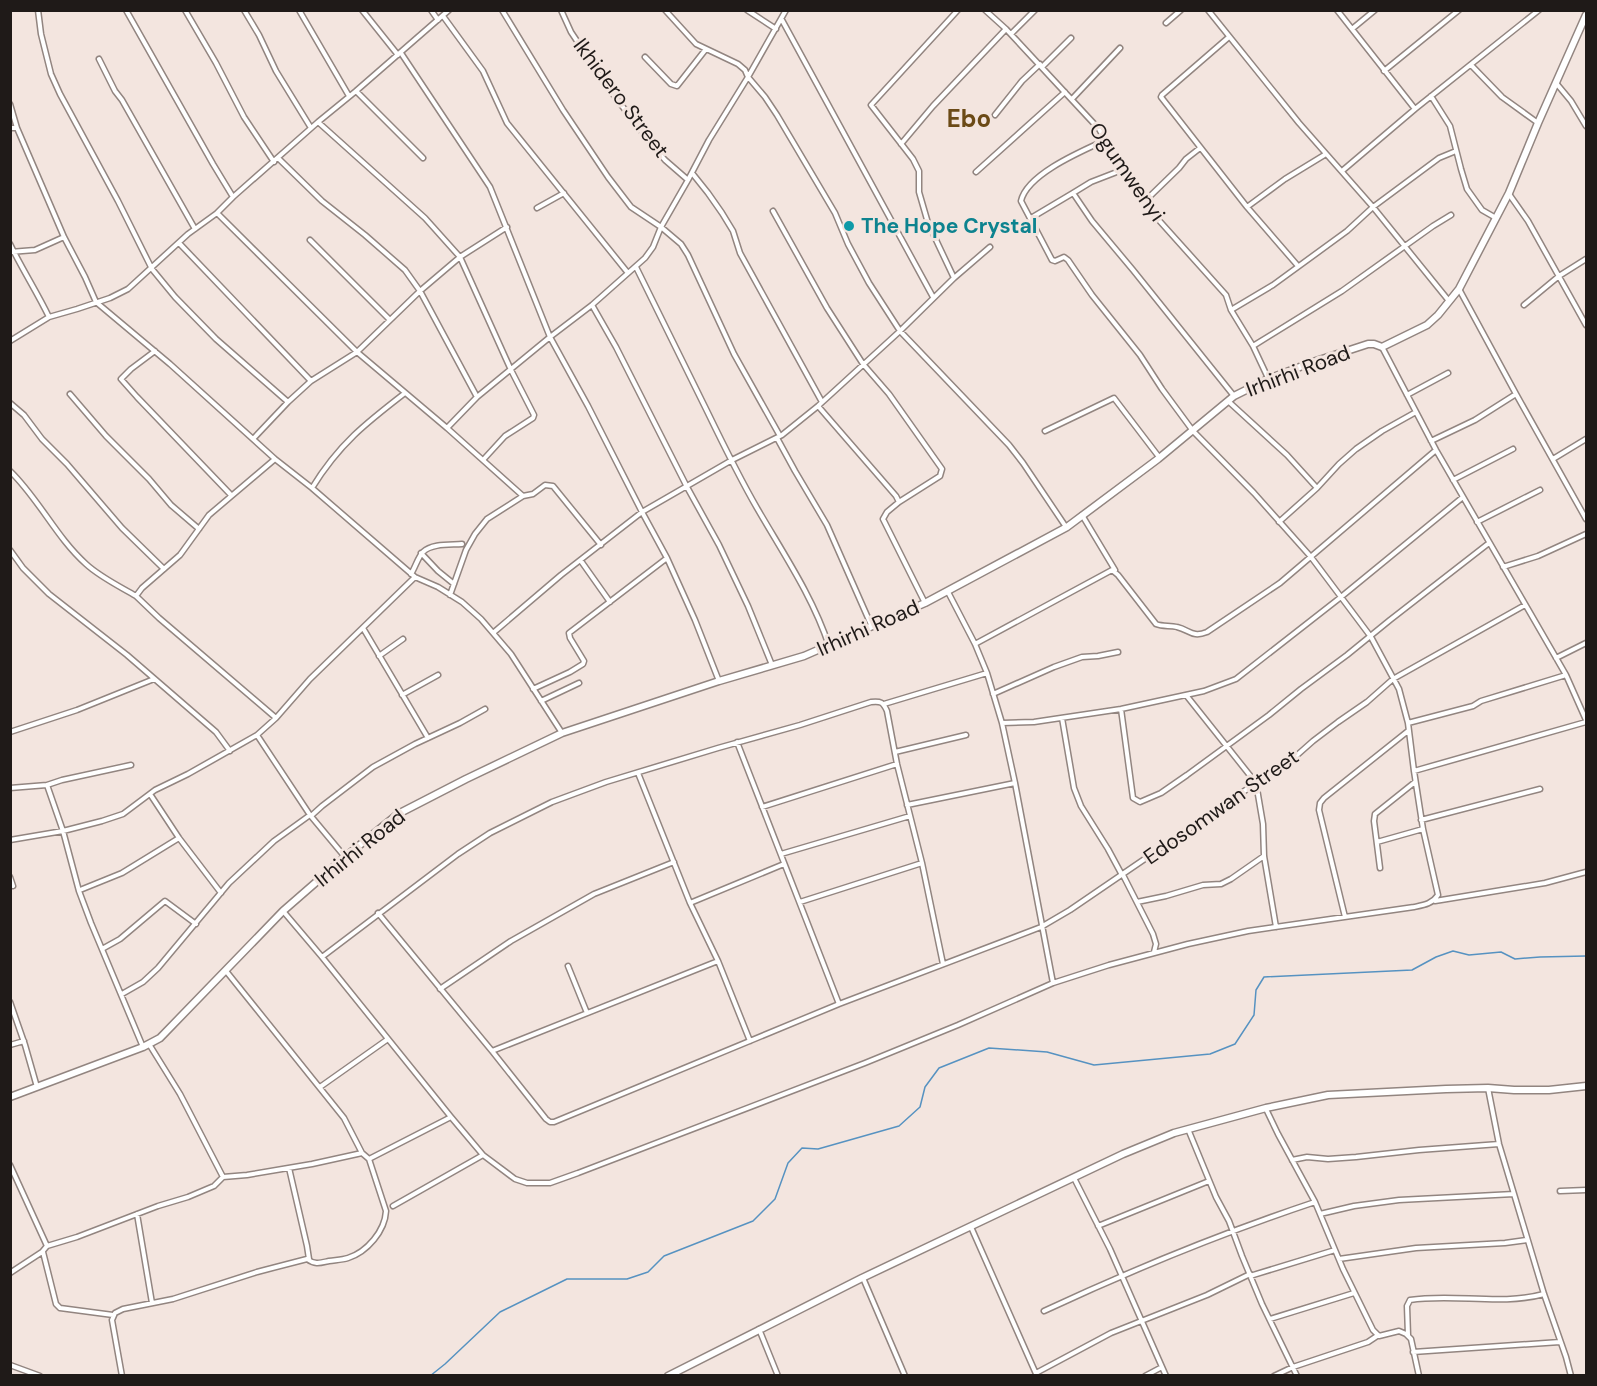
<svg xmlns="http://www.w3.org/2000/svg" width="1597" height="1386" font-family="'DM Sans',sans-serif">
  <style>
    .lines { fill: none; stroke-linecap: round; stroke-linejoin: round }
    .stream { stroke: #5692c1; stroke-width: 1.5 }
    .street-casing { stroke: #928580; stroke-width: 7 }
    .secondary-casing { stroke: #928580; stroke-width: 9 }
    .street { stroke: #fff; stroke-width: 4 }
    .secondary { stroke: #fff; stroke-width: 6 }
    .culture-dot { fill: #0f9aa8; stroke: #f3e5df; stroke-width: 2 }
    .labels { text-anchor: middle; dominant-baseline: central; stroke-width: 6; stroke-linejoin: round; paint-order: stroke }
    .street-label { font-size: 21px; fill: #1f1a18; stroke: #f3e5df }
    .culture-label { font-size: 21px; font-weight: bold; fill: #0d838f; stroke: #f3e5df; text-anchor: start }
    .quarter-label { font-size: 24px; font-weight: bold; fill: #6b4a16; stroke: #f3e5df }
  </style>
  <rect width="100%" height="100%" fill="#f3e5df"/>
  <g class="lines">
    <!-- stream -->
    <path class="stream" d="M430,1376L445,1364L500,1312L567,1279H627L648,1272L664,1256L753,1221L775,1199L788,1163L802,1148L818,1149L899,1126L920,1107L925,1087L939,1068L989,1048L1047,1052L1094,1065L1210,1054L1235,1044L1254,1015L1256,990L1264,977L1412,970L1436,957L1453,951L1469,955L1501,952L1515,959L1540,957L1586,956"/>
    <!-- street casing -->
    <g class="street-casing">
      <path id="street" d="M38,10L41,34L51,74L60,94L118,201L152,269L175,297L216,339L288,402
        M126,10L213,164L233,197
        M185,10L216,63L244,117L274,162
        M244,10L259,35L276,71L311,128
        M299,10L349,96
        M362,10L398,55
        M431,10L438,20
        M502,10L563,110L608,177L631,207L661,227L681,244L688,255L734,354L780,436
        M561,10L571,32L609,89L653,146L665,160L688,180
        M665,10L696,44L738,64L745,70L748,77L765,97L777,115L835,213L848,244L869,283L900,331L1009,445L1023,463L1066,527
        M747,10L776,29
        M985,10L1006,29L1099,129L1122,170L1156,217L1226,295L1231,310L1253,346L1268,378
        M1208,10L1299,123L1373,207L1449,301
        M1337,10L1415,109
        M443,16L483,71L507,123L628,273
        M782,20L933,297
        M1166,23L1181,10
        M1352,29L1375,10
        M1011,34L1035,10
        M1229,37L1162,95L1161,97L1247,207L1298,266
        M401,53L490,187L550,337L588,406L642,512L667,558L695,620L719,681
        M645,57L671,84L677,86L706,49
        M99,59L115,91L122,100L195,229
        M1471,65L1502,97L1538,123
        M1042,67L1071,38
        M1384,71L1459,10
        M1556,83L1571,101L1586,126
        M356,91L423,158
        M1431,96L1450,126L1461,169L1467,189L1482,210L1496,218
        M1072,99L1120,48
        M10,104L17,128L64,237L85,277L96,302L170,364L275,459L312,488L415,577L438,587L462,602L481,619L511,654L562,733
        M995,115L1022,81L1040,64
        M318,122L425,218L460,257L511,370L534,415L533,418L505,436L483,460
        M10,128H17
        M901,144L933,106L1006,29
        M278,158L322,201L365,235L405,270L420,291L477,397
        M1122,170L1091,182L1073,193L1092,221L1133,270L1234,396
        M1342,171L1415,109L1539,10
        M976,172L1065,92
        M692,173L708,193L722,213L733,231L740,253L822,402
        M1509,194L1528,221L1586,325
        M1144,202L1179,168L1186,159L1200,148
        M1247,207L1285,179L1326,154
        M537,208L564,193
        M773,211L827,308L863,364L889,394L942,469L940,476L899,502
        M217,213L357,352L447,428L523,496
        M1031,218L1073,193
        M310,240L390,320
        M179,243L311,381
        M10,244C22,269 37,292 49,317
        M10,252L35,250L64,237
        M636,267C660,315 683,363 707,411C723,444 739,477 757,508C783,553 813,597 829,646
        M954,278L928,223L919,192V171L913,159L871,105L958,10
        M1459,289L1516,394L1586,519
        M592,305L616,347L687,487L719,545L748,606L772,665
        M1524,305L1559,276L1586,259
        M1231,310L1273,285L1347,231L1373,207L1439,158L1456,151
        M10,341L49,317L77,309L110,298L128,289L188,234L217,213L233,197L318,122L356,91L449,10
        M1253,346L1342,291L1433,226L1451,215
        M1382,347L1436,450L1566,675L1586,720
        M155,351L131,369L121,379L137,397L231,495
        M70,394L106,436L149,479L171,505L199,529
        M1407,395L1448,373
        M1228,401L1287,455L1317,488
        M10,403L24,415L42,439L67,464L122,528L164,569
        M818,406L896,496L899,502L887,512L883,519L925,603
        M447,428L477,397L550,337L592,305L645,258L653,247L661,227L688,180L709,140L748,77L786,10
        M1045,431L1114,398L1159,457
        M777,438L795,471L827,525L872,627
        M253,439L288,402L311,381L357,352L420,291L460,257L507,227
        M1431,441L1475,420L1516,394
        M275,459L209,515L180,555L142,588L136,596L159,618L276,718
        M1553,459L1586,439
        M10,471C39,499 56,537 86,564C100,577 119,586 136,596
        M1453,480L1513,449
        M312,488C339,444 366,423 405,393
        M1082,515L1115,570
        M1279,522L1317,488L1339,464L1356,449L1382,431L1416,412
        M1477,522L1540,490
        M10,550L23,568L49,594L127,655L216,732L230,751
        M421,553L438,571L454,584
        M581,561L610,602
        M1503,567L1538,556L1586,534
        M411,574C415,568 418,557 423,552C432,543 451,545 462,544
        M948,592L975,644L987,673L1002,723L1015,783L1053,983
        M450,595L466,550L475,534L487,519L523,496L533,494L545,485L553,486L601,545
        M363,628L428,738
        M493,633L561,575L642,512L732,460L782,435L818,406L900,331L954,278L990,247
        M975,644L1112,570L1118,575L1156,624C1163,627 1170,625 1177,627C1190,630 1192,638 1207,632L1280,583L1436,450
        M379,656L403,639
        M1556,658L1586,643
        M533,689L570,672L583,664L584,661L570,638L569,633L667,558
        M993,694L1054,667L1082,657L1098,656L1118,652
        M402,695L438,675
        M1186,695L1256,783L1263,824L1264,856L1276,927
        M541,701L579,683
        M884,704L987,673
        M1121,709L1133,798L1140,802L1161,793L1187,775L1269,715L1301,689L1347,655L1390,620L1489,543
        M1062,718L1074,788L1081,806L1108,849L1122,875
        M1002,723L1034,722L1121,709L1204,691L1236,679L1341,597L1463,497
        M1408,723L1473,706L1481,701L1566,675
        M10,732L77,710L154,679
        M257,735L310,815L345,857
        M737,742L839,1004
        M895,752L966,735
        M1414,771L1586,722
        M638,773L690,903L784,864
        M47,785L63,831L79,891L91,923L143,1047
        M10,788L47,785L62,780L131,765
        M150,794L179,838L221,893
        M907,805L1015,783
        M762,807L897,764
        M311,816L322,806L373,767L415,744L460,723L485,709
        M1421,820L1540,789
        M10,840L63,831L102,821L123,814L155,790L188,774L257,735L276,718L310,679L415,577
        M1377,842L1423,829
        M781,854L910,816
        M1380,868L1374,821L1375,814L1415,782
        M1123,875L1153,934L1156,944L1154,952
        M10,877L13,886
        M80,890L122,873L179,838
        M1435,901L1545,883L1586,872
        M800,902L922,863
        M1137,902L1166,896L1203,885L1221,884L1231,879L1264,856
        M690,903L718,961L750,1041
        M283,911L322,957L451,1117L483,1155L515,1179L527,1183H550L578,1173L865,1063L958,1025L1053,983L1109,965L1188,944L1248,931L1414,907C1424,905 1432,904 1438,895L1423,829L1414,771L1408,723L1399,689L1371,637L1311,557L1254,493L1193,431L1162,389L1140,355L1092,295L1068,260L1064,257L1055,261L1052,260L1021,201C1027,174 1082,151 1106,140
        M378,913L492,1051L546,1119L550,1122H554L839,1004L1041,927L1070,910L1256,783L1287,764L1313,741L1338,722L1367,702L1393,679L1525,605
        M1345,917L1319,810L1320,803L1324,798L1408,731
        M102,949L120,939L165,901L196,924
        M322,957L458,854L490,833L552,802L606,782L718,748L800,725L871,702C881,701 883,702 887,711L897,764L922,863L943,964
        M568,966L587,1013
        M440,989L511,941L594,894L674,862
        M122,994L143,982L158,968L229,883L274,841L310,815
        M10,1002L25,1045L37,1087
        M149,1044L180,1094L223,1177
        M10,1045L24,1041
        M492,1051L718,961
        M320,1087L388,1039
        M1488,1088L1499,1144L1544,1294L1566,1357L1571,1376
        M1266,1109L1278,1134L1315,1202L1343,1269L1373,1330L1379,1336L1399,1331L1406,1334L1411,1339L1419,1376
        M1188,1129L1216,1197L1229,1221L1242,1256L1262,1304L1297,1376
        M369,1159L451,1117
        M1292,1160L1307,1157L1328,1159L1356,1157L1419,1150L1499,1144
        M10,1165L47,1246
        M289,1168L307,1246L309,1259
        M1074,1178L1110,1249L1166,1376
        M1560,1191L1586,1190
        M393,1206L483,1155
        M137,1214L152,1303
        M1320,1214L1354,1206L1399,1200L1514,1194
        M1098,1226L1209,1181
        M971,1227L1037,1376
        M43,1252L56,1304L60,1308L113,1315
        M1339,1259L1416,1248L1505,1243L1527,1240
        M10,1273L42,1252L47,1246L77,1237L158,1206L188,1197L214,1186L223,1177L247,1175L312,1164L362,1153
        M1250,1276L1335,1250
        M863,1278L905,1376
        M1044,1311C1132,1270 1222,1233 1315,1202
        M1270,1319L1354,1293
        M759,1329L778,1376
        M1408,1335L1407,1306L1410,1300C1454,1293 1500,1306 1544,1294
        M1413,1352L1560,1342
        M10,1365L40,1376
        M1036,1373L1111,1333L1207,1295L1250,1274
        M122,1376L112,1320L115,1313L123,1309L173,1299L257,1272L307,1259C315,1265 320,1263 329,1261C335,1260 342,1260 348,1258C367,1252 385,1231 386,1211L369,1159L362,1153L344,1118L226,971
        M1145,1376L1162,1367
        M1274,1376L1293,1367L1368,1342L1377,1336"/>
    </g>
    <!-- secondary casing -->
    <g class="secondary-casing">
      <path id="secondary" d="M10,1097L143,1047L160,1038L283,911L345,857L398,814L466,779L562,733L719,681L804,656L925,603L1067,527L1158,459L1234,396L1268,379L1313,362L1368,344H1374L1382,347L1427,325L1438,315L1459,289L1509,193L1538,123L1586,15
        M668,1376L862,1278L1123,1154L1174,1133L1266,1108L1328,1095L1446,1089L1488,1088L1514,1090H1549L1586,1086"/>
    </g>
    <!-- street -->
    <use href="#street" class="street"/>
    <!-- secondary -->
    <use href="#secondary" class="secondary"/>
  </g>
  <!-- markers -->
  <circle class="culture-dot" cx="849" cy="226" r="6"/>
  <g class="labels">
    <!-- street labels -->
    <g class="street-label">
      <text transform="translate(621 98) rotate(53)">Ikhidero Street</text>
      <text transform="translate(1127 172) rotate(55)">Ogumwenyi</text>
      <text transform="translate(1298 371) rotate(-21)">Irhirhi Road</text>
      <text transform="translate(868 628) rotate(-24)">Irhirhi Road</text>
      <text transform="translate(1221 807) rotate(-35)">Edosomwan Street</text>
      <text transform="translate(360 848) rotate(-39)">Irhirhi Road</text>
    </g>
    <!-- culture labels -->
    <g class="culture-label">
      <text x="861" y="226">The Hope Crystal</text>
    </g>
    <!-- quarter labels -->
    <g class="quarter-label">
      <text x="969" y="118">Ebo</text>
    </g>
  </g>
  <!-- border -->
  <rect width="1597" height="1386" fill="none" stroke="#1f1a18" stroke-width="24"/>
</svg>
